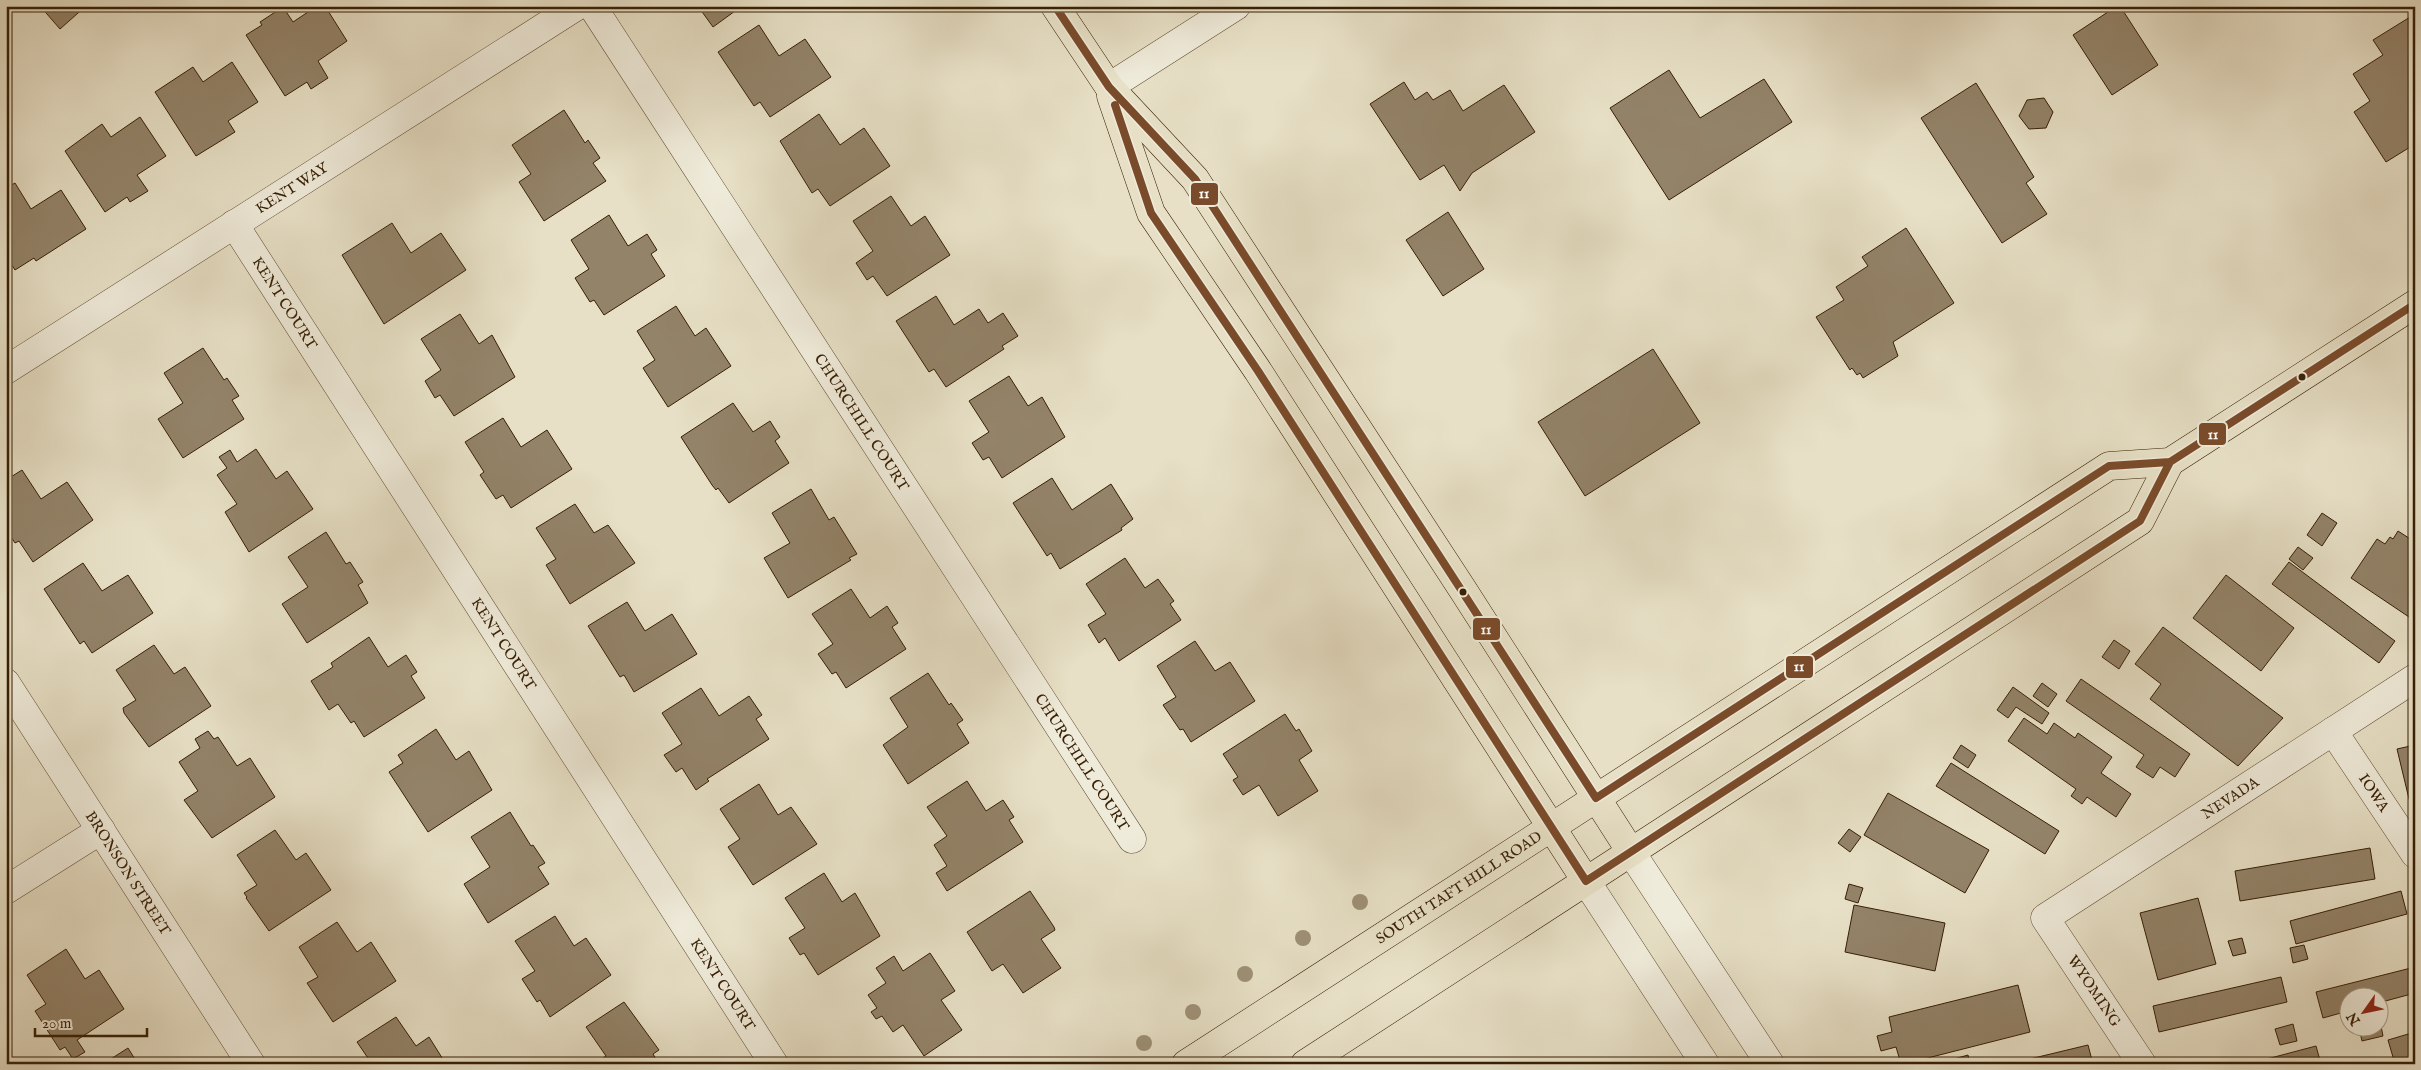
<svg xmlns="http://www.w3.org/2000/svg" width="2421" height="1070" font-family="'IM FELL English',serif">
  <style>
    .building { fill: #938369; stroke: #371f04 }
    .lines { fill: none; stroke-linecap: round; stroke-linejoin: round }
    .minor-casing { stroke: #634f34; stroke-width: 29 }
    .major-casing { stroke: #371f04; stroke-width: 29 }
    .minor { stroke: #efebda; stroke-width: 28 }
    .major { stroke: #e7e0c6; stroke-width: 28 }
    .bus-1-casing { stroke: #efebda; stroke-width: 11 }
    .bus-1 { stroke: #7a4b2a; stroke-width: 8 }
    .tree { fill: #9e9076 }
    .bus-dot { fill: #371f04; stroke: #efebda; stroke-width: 2 }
    .labels { text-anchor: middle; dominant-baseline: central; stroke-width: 4; stroke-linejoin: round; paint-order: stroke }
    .street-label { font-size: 15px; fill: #371f04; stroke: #efebda }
    .line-badge { stroke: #efebda; stroke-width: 2 }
    .badge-label { font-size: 14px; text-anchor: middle; font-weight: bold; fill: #fff }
  </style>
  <rect width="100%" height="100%" fill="#e7e0c6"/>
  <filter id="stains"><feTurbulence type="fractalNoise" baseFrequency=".004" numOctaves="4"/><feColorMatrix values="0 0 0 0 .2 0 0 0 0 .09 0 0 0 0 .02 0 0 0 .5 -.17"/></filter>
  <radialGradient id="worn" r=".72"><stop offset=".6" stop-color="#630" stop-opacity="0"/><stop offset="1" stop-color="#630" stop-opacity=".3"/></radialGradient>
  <!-- building -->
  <path class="building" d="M40,6H86L60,29Z
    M317,6H325L347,41L318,61L328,78L311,89L307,82L285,96L246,35L262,25L260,22L283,7L293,22Z
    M694,6H742L713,27L700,9L697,11Z
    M2117,6H2120L2158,65L2112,95L2073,35Z
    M2415,14V106L2409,110L2415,119V144L2386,162L2354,112L2370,101L2353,74L2383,55L2373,40Z
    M759,25L779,56L805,39L831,77L770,117L760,102L754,106L718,52Z
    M232,62L258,102L228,121L235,132L196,156L155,92L193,67L203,82Z
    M1669,70L1700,118L1764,79L1792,122L1669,200L1610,108Z
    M1404,82L1415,100L1427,92L1433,100L1450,90L1463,111L1504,85L1535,132L1472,173L1460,191L1444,165L1420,180L1370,104Z
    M1976,83L2034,177L2026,183L2047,214L2002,243L1921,118Z
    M2044,98L2053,112L2046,128L2029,129L2019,116L2027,100Z
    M564,110L585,143L588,140L600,158L593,163L606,181L544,221L519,182L531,174L512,145Z
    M819,114L840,145L864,128L890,166L830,206L818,189L812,193L780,141Z
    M140,117L166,156L137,175L148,191L130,202L127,197L105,212L65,151L102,124L111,137Z
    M15,183L31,209L61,190L86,229L36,261L34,258L15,270L6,256V188Z
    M891,196L911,226L925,216L950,255L887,296L873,276L867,280L856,263L873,251L853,221Z
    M1448,212L1484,269L1443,296L1406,240Z
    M609,215L628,246L647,234L657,250L651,254L665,276L604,315L594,300L590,302L575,278L589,269L571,240Z
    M392,223L411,253L441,233L466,270L384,324L342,255Z
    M1906,228L1954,303L1893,342L1898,356L1863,378L1860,373L1857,375L1852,368L1850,370L1816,317L1844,300L1836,287L1868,266L1862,257Z
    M936,296L954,325L979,309L988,323L1003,313L1018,336L1002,346L1004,349L946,387L934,369L929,372L896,321Z
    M676,306L695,336L706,328L731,366L668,407L643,368L655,360L637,331Z
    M460,314L479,344L492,335L515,377L454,416L440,395L435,398L425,381L441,370L421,339Z
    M203,348L224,380L227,378L239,396L232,400L244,419L183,458L158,419L183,403L164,373Z
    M1653,349L1700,423L1585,496L1538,422Z
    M1009,376L1028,406L1042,397L1065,437L1002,478L989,457L983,460L972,443L989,432L969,401Z
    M733,403L753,432L770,421L780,437L775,441L789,463L729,503L718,488L716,490L712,485L681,437Z
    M503,418L521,447L547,430L572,469L511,508L503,495L496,499L480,475L484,472L465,442Z
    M256,449L276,479L287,471L313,509L249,552L225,512L237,504L217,475L227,468L219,457L230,450L237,462Z
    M22,470L41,499L67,482L93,520L33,562L19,541L15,543L6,529V480Z
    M1052,478L1072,510L1111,484L1133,519L1121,528L1122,530L1060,569L1051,553L1047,556L1013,503Z
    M811,489L829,520L834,517L857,554L849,558L851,560L788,598L764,558L790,543L772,513Z
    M575,504L594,533L608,525L635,563L570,604L546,565L556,559L536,528Z
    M2322,513L2337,523L2322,546L2307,535Z
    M2398,531L2415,542V555L2411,561L2415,564V615L2412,619L2351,578L2377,539L2385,544L2390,537L2393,539Z
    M326,532L346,564L350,562L363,582L358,585L368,603L307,643L282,604L308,587L288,557Z
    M2298,547L2313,558L2303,570L2289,559Z
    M1125,558L1145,588L1158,579L1174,601L1170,604L1181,620L1119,661L1105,638L1099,643L1088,625L1106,614L1086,584Z
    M2289,562L2395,641L2379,663L2272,584Z
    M83,563L102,591L128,575L153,613L92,653L84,641L80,644L44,589Z
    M2226,575L2294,628L2261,671L2193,618Z
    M851,589L870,618L887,606L898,623L892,627L906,649L846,688L836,672L832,674L818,654L833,644L812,614Z
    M627,602L645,631L672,614L697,654L634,692L624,675L620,677L588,626Z
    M2163,627L2283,718L2238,766L2150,699L2161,684L2135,664Z
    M369,637L388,667L406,655L417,672L411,676L425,698L364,737L354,721L351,723L338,704L329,710L311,681L333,667L331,663Z
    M2114,640L2130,651L2119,669L2102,657Z
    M1195,641L1215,671L1230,662L1255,701L1191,742L1183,729L1180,730L1163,705L1176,697L1157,666Z
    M154,645L174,674L185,667L211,706L149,747L124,713L123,708L136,700L116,670Z
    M928,673L949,705L951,703L963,720L957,724L969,743L908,784L883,745L908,727L890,698Z
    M2081,679L2190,754L2175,777L2160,767L2153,778L2136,767L2144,755L2066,701Z
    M2042,683L2057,694L2048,707L2033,696Z
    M2013,687L2049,713L2042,724L2016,707L2008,718L1997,710Z
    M701,688L719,716L749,696L762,715L756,719L769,739L707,779L709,781L696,790L682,768L676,772L664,755L682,744L662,713Z
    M1285,714L1296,731L1299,729L1312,751L1299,760L1318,791L1278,816L1259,785L1243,795L1233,780L1238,777L1223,754Z
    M2024,718L2047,734L2054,723L2075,738L2078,733L2112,757L2101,773L2131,794L2116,817L2087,797L2082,804L2071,796L2076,789L2008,741Z
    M436,729L456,760L469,751L492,790L428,832L389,772L403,763L398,755Z
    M208,731L214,739L218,737L237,766L250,758L275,797L212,838L184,800L198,791L179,762L200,748L195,739Z
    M1961,745L1976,755L1968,768L1953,758Z
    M2415,745V802L2410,803L2397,749Z
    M1951,763L2059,831L2045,854L1936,786Z
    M967,781L986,811L1003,800L1014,817L1009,820L1023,842L947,891L936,873L947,866L934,845L947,836L927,807Z
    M759,784L778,815L791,807L817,844L753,885L728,847L740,839L720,809Z
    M1888,793L1989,850L1965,893L1864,835Z
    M510,812L531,846L533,845L545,863L538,867L549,884L488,923L464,884L490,867L471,837Z
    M1849,829L1861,837L1850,852L1838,843Z
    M275,830L296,860L306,853L331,890L269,931L246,898L247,897L244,893L257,885L237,855Z
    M2370,848L2375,879L2240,901L2235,871Z
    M824,873L842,902L855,893L880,936L818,975L804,953L800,955L789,938L805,928L785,898Z
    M1849,884L1863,888L1858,903L1845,899Z
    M1030,891L1054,927L1055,930L1041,939L1061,968L1023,993L1003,964L992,971L967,932Z
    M2401,891L2407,914L2296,944L2290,921Z
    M2198,898L2216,964L2158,980L2140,913Z
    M1854,905L1945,923L1935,971L1845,952Z
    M555,916L574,946L586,938L611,975L550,1017L540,1000L537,1002L522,979L535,971L515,941Z
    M337,922L357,952L371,942L396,981L333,1022L307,983L318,977L299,947Z
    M2242,938L2246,953L2233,956L2228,941Z
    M2304,945L2308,959L2293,963L2290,948Z
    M66,949L85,979L99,970L124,1009L77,1040L85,1052L73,1059L65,1047L60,1050L35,1011L46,1004L27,975Z
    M930,953L955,991L941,1000L962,1030L924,1056L903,1025L893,1032L882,1016L876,1019L871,1012L877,1008L868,995L886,983L876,968L894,956L903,971Z
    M2415,967V993L2378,1003V998H2348V1011L2323,1018L2316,992Z
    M2281,977L2287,1002L2159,1032L2153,1006Z
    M2018,985L2030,1032L1904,1064H1901L1896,1047L1881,1051L1877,1036L1892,1032L1889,1017Z
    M624,1002L659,1050L653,1054L659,1064H595L606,1056L586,1027Z
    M396,1017L416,1046L429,1037L444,1061L443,1064H372L357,1042Z
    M2380,1021L2383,1036L2362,1041L2359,1028H2378Z
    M2293,1024L2297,1041L2280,1045L2275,1029Z
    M2415,1032V1064H2395L2388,1040Z
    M2088,1045L2093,1064H2009Z
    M2316,1046L2321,1064H2248Z
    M128,1048L138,1064H103Z
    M1968,1055L1970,1064H1955L1954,1059Z"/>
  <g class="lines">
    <!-- minor casing -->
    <g class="minor-casing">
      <g id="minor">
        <path id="s1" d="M592,6L1132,839"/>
        <path d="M1109,87L1236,6"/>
        <path id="s2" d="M234,224L774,1064"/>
        <path id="s3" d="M6,370L577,6"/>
        <path id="s4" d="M6,683L251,1064"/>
        <path id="s5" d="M2333,731L2415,854"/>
        <path d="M1631,852L1770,1064"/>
        <path d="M1586,881L1705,1064"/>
        <path d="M6,890L101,830"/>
        <path id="s6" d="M2142,1064L2045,918L2415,678"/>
      </g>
    </g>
    <!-- major casing -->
    <g class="major-casing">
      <g id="major">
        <path d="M1055,6L1109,87L1195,179L1463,590L1631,852"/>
        <path d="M1111,96L1151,213L1258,371L1586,881"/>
        <path id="s7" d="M1186,1064L2109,466L2170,462L2415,304"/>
        <path d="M1305,1064L2140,521L2170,462"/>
      </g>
    </g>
    <!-- minor -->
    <use href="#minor" class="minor"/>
    <!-- major -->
    <use href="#major" class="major"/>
    <!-- bus-1 casing -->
    <g class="bus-1-casing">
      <path id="bus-1" d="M1055,6L1109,87L1195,179L1596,798L2109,466L2170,462L2415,304
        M1115,105L1151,213L1258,371L1586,881L2140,521L2170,462"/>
    </g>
    <!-- bus-1 -->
    <use href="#bus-1" class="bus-1"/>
  </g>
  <!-- trees -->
  <g class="tree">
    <circle cx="1360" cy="902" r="8"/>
    <circle cx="1303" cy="938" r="8"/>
    <circle cx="1245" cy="974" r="8"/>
    <circle cx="1193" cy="1012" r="8"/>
    <circle cx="1144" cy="1043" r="8"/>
  </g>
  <!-- markers -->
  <g class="bus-dot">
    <circle cx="2302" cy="377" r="4.5"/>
    <circle cx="1463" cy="592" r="4.5"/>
  </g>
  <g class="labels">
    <!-- street labels -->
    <g class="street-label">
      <text stroke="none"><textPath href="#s3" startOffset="339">KENT WAY</textPath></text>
      <text stroke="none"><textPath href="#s2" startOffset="94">KENT COURT</textPath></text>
      <text stroke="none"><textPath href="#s1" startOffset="496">CHURCHILL COURT</textPath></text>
      <text stroke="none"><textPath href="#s2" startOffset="499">KENT COURT</textPath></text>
      <text stroke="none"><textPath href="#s1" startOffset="901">CHURCHILL COURT</textPath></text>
      <text stroke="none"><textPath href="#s5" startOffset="74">IOWA</textPath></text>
      <text stroke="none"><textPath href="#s6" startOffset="396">NEVADA</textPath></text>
      <text stroke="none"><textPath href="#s4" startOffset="226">BRONSON STREET</textPath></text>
      <text stroke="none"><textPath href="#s7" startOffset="325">SOUTH TAFT HILL ROAD</textPath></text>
      <text stroke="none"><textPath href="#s2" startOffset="904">KENT COURT</textPath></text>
      <text transform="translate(2094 991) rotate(56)">WYOMING</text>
    </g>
  </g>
  <g class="line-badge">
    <rect x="1190" y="182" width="29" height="24" rx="5" fill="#7a4b2a"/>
    <rect x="2198" y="422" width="29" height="24" rx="5" fill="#7a4b2a"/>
    <rect x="1472" y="617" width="29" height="24" rx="5" fill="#7a4b2a"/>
    <rect x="1785" y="655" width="29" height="24" rx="5" fill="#7a4b2a"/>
  </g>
  <g class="badge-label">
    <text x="1204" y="198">11</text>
    <text x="2213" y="439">11</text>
    <text x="1486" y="634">11</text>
    <text x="1799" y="671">11</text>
  </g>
  <!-- margin -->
  <rect width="2421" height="1070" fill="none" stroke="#e7e0c6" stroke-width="25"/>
  <rect x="8" y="8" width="2406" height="1055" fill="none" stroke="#371f04" stroke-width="2.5"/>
  <rect x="12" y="12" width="2396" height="1045" fill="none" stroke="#371f04"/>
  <!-- north arrow -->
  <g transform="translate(2364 1012) rotate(237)"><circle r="24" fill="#efebda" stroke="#a59984"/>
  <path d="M0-4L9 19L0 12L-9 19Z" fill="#8f2418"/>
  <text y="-8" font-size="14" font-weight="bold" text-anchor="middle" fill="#371f04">N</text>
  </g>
  <!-- scale -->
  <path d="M35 1028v8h112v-8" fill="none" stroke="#371f04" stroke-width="2.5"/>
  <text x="42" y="1028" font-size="15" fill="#371f04" stroke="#efebda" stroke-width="4" paint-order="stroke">20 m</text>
  <rect width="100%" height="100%" filter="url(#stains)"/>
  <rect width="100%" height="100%" fill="url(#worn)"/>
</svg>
